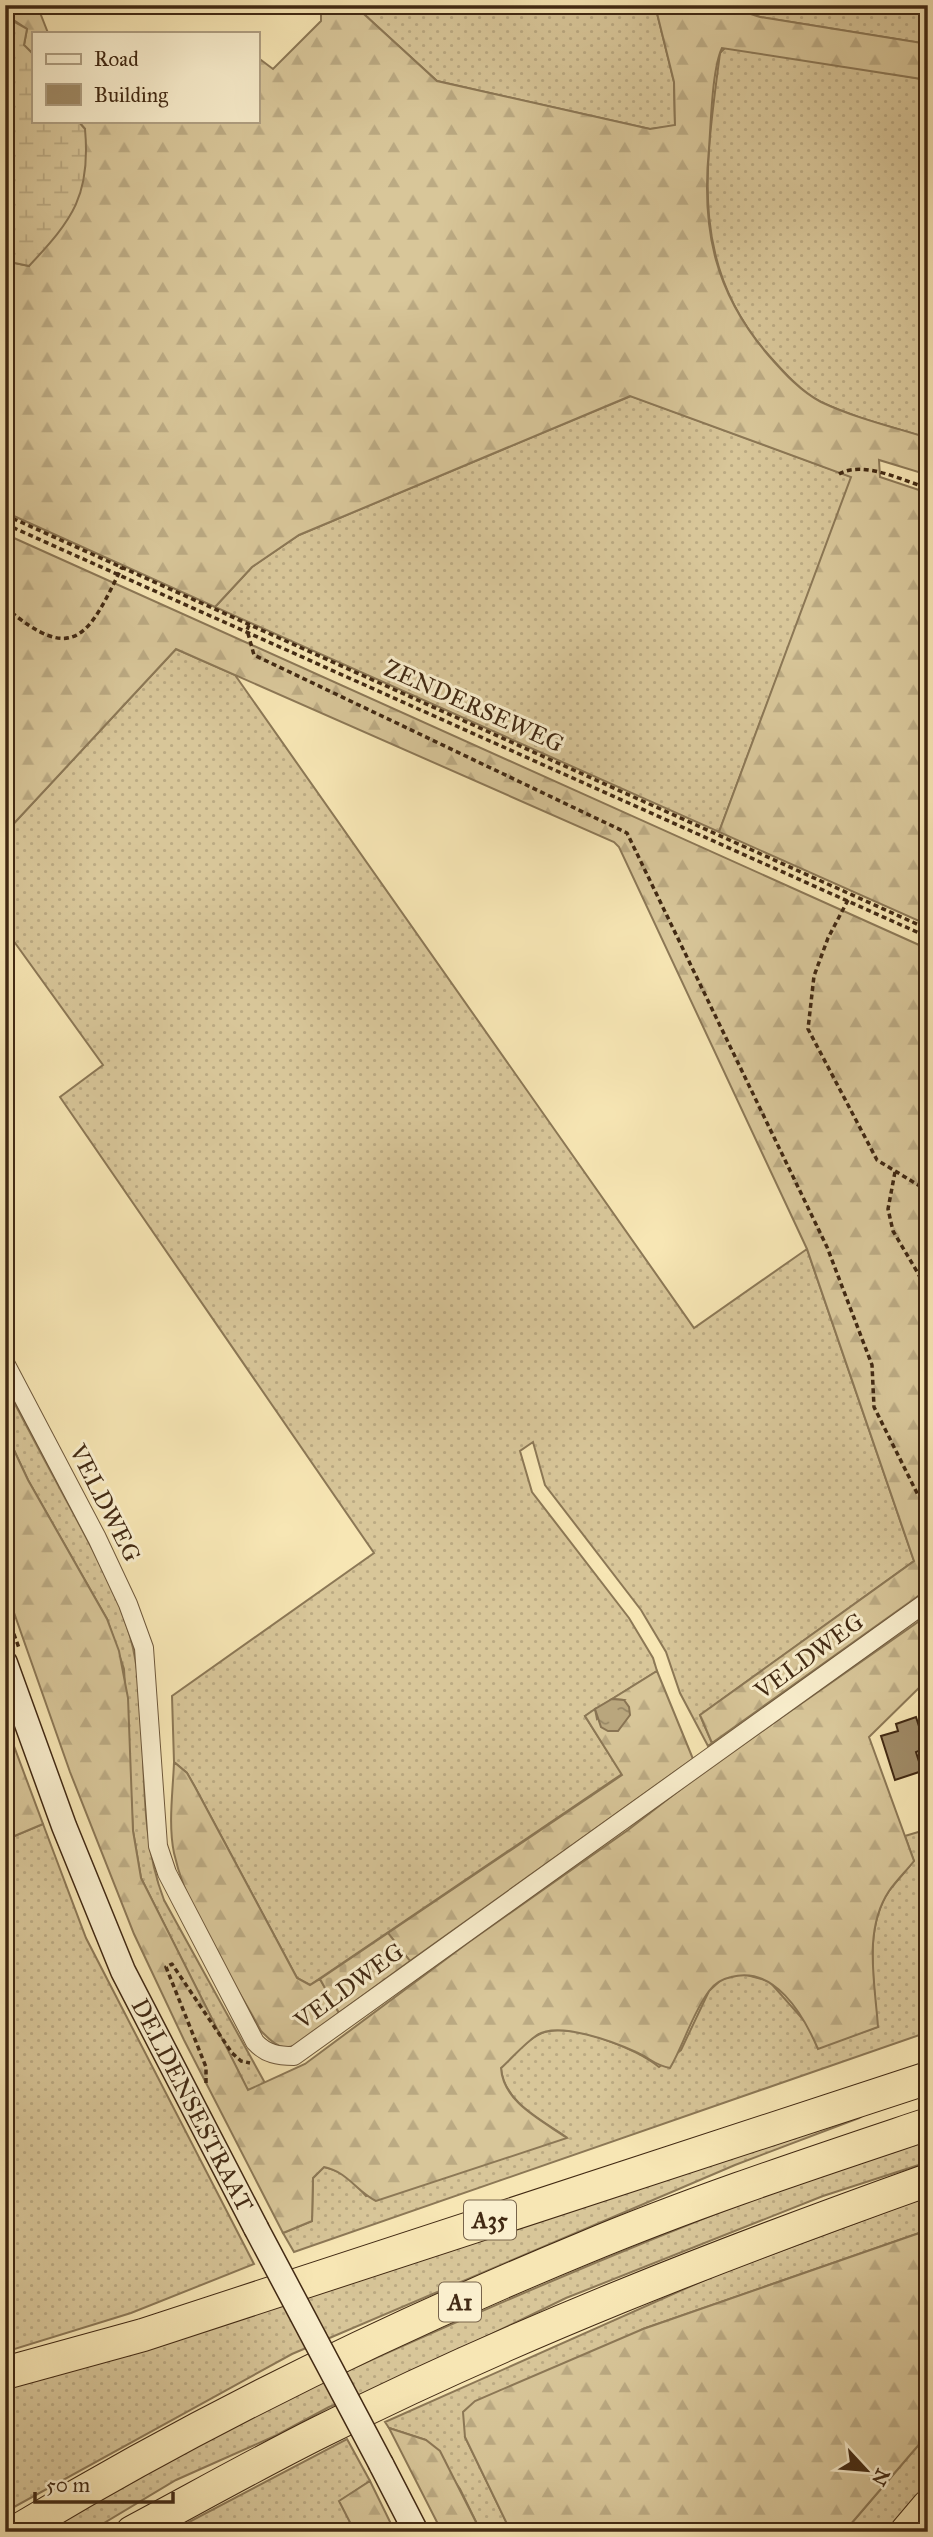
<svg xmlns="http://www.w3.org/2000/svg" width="933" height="2537" font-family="'IM FELL Great Primer',serif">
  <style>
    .grass { fill: url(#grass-dots); stroke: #8c7856; stroke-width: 2 }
    .forest { fill: url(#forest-firs); stroke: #8c7856; stroke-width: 2 }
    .wetland { fill: url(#wetland-marsh); stroke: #8c7856; stroke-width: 2 }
    .cemetery { fill: url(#cemetery-stones); stroke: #8c7856; stroke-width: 2 }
    .water { fill: url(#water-ripples); stroke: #897453; stroke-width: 2 }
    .building { fill: #a08b67; stroke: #412913; stroke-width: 2 }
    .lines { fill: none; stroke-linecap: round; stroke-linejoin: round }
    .street-casing { stroke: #6e583b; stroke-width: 20 }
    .secondary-casing { stroke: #412913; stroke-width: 27 }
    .highway-casing { stroke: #412913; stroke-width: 34 }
    .path { stroke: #412913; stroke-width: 3.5; stroke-dasharray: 5 3.5; stroke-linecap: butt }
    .street { stroke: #faefce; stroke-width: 18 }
    .secondary { stroke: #faefce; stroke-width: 24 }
    .highway { stroke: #f7e6b4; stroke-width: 32 }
    .secondary-bridge-casing { stroke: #412913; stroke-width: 27; stroke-linecap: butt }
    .secondary-bridge { stroke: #faefce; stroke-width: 24 }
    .labels { text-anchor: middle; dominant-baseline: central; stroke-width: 6; stroke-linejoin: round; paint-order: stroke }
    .shield { fill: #faefce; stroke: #78644b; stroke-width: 2 }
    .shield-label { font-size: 23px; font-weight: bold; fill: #412913 }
    .street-label { font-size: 24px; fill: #412913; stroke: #faefce }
  </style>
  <defs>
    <pattern id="grass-dots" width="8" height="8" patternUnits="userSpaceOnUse" patternTransform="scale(1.75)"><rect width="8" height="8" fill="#d8c699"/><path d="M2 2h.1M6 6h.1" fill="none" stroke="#bbaa83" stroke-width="1.8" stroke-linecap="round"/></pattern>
    <pattern id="forest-firs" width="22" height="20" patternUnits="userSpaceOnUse" patternTransform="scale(1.75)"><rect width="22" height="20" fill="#d8c699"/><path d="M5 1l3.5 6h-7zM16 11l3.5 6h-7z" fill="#bbaa83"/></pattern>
    <pattern id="wetland-marsh" width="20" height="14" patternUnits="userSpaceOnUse" patternTransform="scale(1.75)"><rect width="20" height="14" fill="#d8c699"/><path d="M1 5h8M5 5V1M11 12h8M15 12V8" fill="none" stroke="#bbaa83"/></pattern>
    <pattern id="cemetery-stones" width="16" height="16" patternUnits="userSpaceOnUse" patternTransform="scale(1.75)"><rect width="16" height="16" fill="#d8c699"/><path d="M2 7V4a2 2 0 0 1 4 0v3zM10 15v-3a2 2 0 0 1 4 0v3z" fill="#bbaa83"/></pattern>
    <pattern id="water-ripples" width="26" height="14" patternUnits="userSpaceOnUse" patternTransform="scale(1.75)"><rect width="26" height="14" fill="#b9a67d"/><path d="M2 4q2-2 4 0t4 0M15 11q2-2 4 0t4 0" fill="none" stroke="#988765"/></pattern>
  </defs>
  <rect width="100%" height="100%" fill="#f7e6b4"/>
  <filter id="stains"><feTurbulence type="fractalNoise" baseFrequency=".00286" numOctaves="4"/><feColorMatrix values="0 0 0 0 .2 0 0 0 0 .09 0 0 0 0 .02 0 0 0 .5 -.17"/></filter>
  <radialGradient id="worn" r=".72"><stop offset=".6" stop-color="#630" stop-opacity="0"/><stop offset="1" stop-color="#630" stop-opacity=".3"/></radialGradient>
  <!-- grass -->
  <path class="grass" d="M354,5H655L674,82L675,126L650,129L437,81Z
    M734,5H928V44L760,17L734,9Z
    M727,46L928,80V438C893,427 854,418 821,402C800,391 782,370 766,352C688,262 706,162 720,53Z
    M631,396L852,477L719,832L215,607L252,567L299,535Z
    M176,649L235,675L694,1328L807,1249L914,1561L700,1715L712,1743L708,1746L680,1693L666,1652L641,1610L545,1485L533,1442L520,1451L532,1492L629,1618L653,1658L657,1671L585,1716L622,1774L310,1985L297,1978L195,1787L187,1773L174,1762L172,1696L374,1553L60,1097L103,1065L5,929V833Z
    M5,1385C29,1431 53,1476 78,1522C99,1562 123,1603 133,1648C151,1731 133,1820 164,1900L265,2083L248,2091L141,1878L133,1831L124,1669L107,1619L28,1480L5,1431Z
    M43,1824L86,1938L254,2264L131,2313L5,2352V1840Z
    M928,1829V2032L294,2252L283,2233L312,2221L313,2178L324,2167C343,2171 353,2181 366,2196L566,2137C540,2119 504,2102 501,2068C513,2057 527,2039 542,2033C571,2022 636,2048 659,2067L681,2050L709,1991L722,1979L743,1974L769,1981L808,2025L818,2048L877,2027C875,1983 863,1930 889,1891C896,1881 906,1871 914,1861L905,1836Z
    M876,2108L859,2118L735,2165L292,2354L5,2512V2384Z
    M928,2134V2162L823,2196L566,2298L382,2387L329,2407L277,2435L176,2480L89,2532H37C106,2494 174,2451 245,2418C468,2314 696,2216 928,2134Z
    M928,2196V2230L643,2329L465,2437L511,2532H481L460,2489L426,2440L389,2428L385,2422L716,2275Z
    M928,2434V2488L893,2532H844Z
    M347,2439L370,2481L340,2501L355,2532H170Z"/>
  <!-- forest -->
  <path class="forest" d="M5,5H37L48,33H33V54L24,45L27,29L15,21L5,20Z
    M321,5H354L437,81L650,129L675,125L674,82L655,5H734L735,9L760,17L928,44V80L722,48C712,69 711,123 709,148C701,230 715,293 769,356C784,373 801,392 821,402C855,418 893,427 928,438V475L879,460L880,477L928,493V925L719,832L851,477L630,396L299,535L252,567L215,607L5,512V261L29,266L85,129L78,121H257V57L273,69L321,21Z
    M5,534L928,949V1589L712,1743L700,1715L914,1561L807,1249L619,847L614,842L176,649L5,833Z
    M5,1431L28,1480L107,1619L119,1651L128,1698L133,1831L141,1878L248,2090L305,2064L469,1942L628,1830L699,1775L928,1615V1679L869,1737L914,1861C906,1871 896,1881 889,1891C863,1930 875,1983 878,2027L818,2049C803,2014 774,1965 731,1977C722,1979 714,1984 709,1991C692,2014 684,2044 670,2068C656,2066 648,2057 636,2052C614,2042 559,2021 537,2035C524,2044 513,2057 501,2068C503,2102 541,2120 567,2138L376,2201C356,2191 348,2172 324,2167L313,2178L312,2221L283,2233L184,2040L134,1934L70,1772L5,1587Z
    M657,1671L693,1759L410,1961L388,1933L622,1775L585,1716L595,1709L597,1719L624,1700L612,1699Z
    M5,1722L43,1824L5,1840Z
    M174,1762L187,1773L195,1787L297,1978L310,1985L320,1979L339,2013C326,2023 301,2050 283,2047C275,2046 267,2037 261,2031C231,1975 188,1916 174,1853C168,1824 173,1791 174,1762Z
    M928,2230V2434L844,2532H511L465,2437L463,2412L475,2401L643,2329Z
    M389,2428L426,2440L440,2451L481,2532H442Z
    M370,2481L395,2532H355L339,2501Z"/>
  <!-- wetland -->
  <path class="wetland" d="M9,19L27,29L24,45L33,54V121H78L85,129C91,195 73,219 29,266L5,261V20Z"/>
  <!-- cemetery -->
  <path class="cemetery" d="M388,1933L410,1961L339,2013L320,1979Z"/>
  <!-- water -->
  <path class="water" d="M612,1699L624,1700L629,1707L630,1715L618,1731H608L601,1727L595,1709Z"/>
  <!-- building -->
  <path class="building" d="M916,1717L926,1748L916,1752L922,1771L895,1780L881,1736L898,1731L896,1724Z"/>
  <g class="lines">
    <!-- street casing -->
    <g class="street-casing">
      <path id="street" d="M5,1363L97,1538L128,1604L144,1648L158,1846L167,1873L255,2042C266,2054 278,2056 294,2056L928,1601"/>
    </g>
    <!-- secondary casing -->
    <g class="secondary-casing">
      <g id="secondary">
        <path id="s1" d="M5,1663L64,1826L123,1971L256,2228"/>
        <path d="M381,2464L416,2532"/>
      </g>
    </g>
    <!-- highway casing -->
    <g class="highway-casing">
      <path id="highway" d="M5,2373L143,2335L928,2078
        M15,2532C197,2422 388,2329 584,2248C696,2201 812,2163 928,2124
        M132,2532C194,2499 256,2464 320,2432C515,2334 721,2254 928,2180
        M906,2532L928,2506"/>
    </g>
    <!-- path -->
    <path class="path" d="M839,474C864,460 903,481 928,488
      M5,515L928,929
      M5,524L928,937
      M5,607C75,667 89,634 122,567
      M249,625L247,630L254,655L627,833L827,1247L872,1365L874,1407L918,1495L928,1505
      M848,900L828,938L814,976L808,1029L877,1160L928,1191
      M895,1172L888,1209L893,1231L919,1275L928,1301
      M5,1610L19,1648
      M206,2083V2067L166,1967L172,1964L232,2053L241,2061L250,2063"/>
    <!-- street -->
    <use href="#street" class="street"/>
    <!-- secondary -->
    <use href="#secondary" class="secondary"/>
    <!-- highway -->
    <use href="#highway" class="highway"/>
    <!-- secondary-bridge casing -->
    <g class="secondary-bridge-casing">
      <path id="secondary-bridge" d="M256,2228L381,2464"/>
    </g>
    <!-- secondary-bridge -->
    <use href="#secondary-bridge" class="secondary-bridge"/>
  </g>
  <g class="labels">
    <!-- shield labels -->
    <g class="shield">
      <rect x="464" y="2200.5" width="52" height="39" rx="5"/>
      <rect x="439" y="2282.5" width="42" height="39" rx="5"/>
    </g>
    <g class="shield-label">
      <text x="490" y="2220">A35</text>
      <text x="460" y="2302">A1</text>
    </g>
    <!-- street labels -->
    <g class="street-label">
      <text transform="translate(474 706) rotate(24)">ZENDERSEWEG</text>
      <text transform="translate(105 1503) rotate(63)">VELDWEG</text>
      <text transform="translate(809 1656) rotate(-36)">VELDWEG</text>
      <text transform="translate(349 1986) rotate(-36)">VELDWEG</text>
      <text stroke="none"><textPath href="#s1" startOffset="481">DELDENSESTRAAT</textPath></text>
    </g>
  </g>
  <!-- margin -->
  <rect width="933" height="2537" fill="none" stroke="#f7e6b4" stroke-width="28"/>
  <rect x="7" y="7" width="919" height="2523" fill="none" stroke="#412913" stroke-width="3.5"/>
  <rect x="14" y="14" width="905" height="2509" fill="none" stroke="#412913" stroke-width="2"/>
  <!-- legend -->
  <rect x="32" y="32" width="228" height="91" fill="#faefce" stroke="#b0a083" stroke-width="2"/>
  <rect x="46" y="54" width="35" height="10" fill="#faefce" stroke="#b0a083" stroke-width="2"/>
  <text x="94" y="66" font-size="21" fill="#412913">Road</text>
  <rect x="46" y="84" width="35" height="21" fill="#a08b67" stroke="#b0a083" stroke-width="2"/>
  <text x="94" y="102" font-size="21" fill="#412913">Building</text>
  <!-- north arrow -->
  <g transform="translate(866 2470) rotate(116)" stroke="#faefce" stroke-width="5" paint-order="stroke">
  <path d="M0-5L12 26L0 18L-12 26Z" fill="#412913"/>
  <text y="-10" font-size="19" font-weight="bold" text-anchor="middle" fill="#412913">N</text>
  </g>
  <!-- scale -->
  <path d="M35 2492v10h138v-10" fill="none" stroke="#412913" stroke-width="3.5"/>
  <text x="46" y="2492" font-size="21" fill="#412913" stroke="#faefce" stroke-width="5" paint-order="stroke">50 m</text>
  <rect width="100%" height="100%" filter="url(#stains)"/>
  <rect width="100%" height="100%" fill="url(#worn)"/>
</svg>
